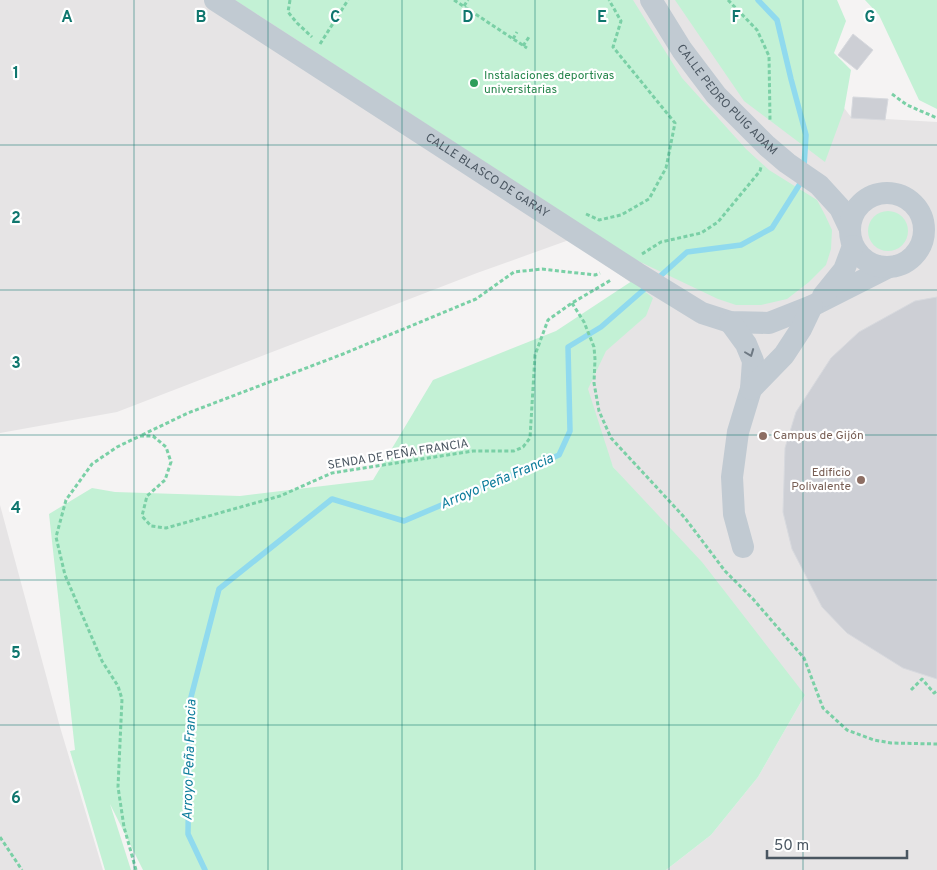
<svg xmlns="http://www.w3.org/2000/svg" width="937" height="870" font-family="Overpass,sans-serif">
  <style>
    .education { fill: #e6e4e5 }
    .green { fill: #c3f1d5 }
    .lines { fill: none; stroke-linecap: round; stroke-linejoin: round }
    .stream { stroke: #90daee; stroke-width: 5.5 }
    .building { fill: #cdcfd5; stroke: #d7d9de }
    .path { stroke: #7ad0a6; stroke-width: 3; stroke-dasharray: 4 2.5; stroke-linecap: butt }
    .minor { stroke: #c1cad2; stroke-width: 22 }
    .oneway { stroke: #6e7983 }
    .grid { fill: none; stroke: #0f766e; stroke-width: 1; stroke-opacity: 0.55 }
    .leisure-dot { fill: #2e9e5b; stroke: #fff; stroke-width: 2 }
    .education-dot { fill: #8d6e63; stroke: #fff; stroke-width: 2 }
    .labels { text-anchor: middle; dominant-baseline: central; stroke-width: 4.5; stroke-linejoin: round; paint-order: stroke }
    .leisure-label { font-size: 12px; fill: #27864d; stroke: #fff; text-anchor: start }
    .street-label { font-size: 12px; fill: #4a5661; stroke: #fff }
    .education-label { font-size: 12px; fill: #785e54; stroke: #fff; text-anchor: start }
    .water-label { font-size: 14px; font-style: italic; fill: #0c7c9b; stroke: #fff }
    .grid-label { font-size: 16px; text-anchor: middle; font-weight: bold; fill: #0f766e; stroke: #fff; stroke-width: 4.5; stroke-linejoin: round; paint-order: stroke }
  </style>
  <rect width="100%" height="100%" fill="#f5f3f3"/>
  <!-- education -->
  <path class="education" d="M0,0H833L790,38L851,117L937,122V870H666L711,835L758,777L805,695L613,467L565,360L646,293L569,240L477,273L117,412L0,433Z
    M0,505L60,727L103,870H0Z"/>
  <!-- green -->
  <path class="green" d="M235,0H633L682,78L746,149L769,170L817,200L825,215L832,230L831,249L826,265L809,282L787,299L761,305H736L718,299L634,259Z
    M675,0H837L846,21L834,53L851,70L844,110L825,162L744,101Z
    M865,0H937V109L919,100L879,15Z
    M868 231a20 20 0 1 1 40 0a20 20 0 1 1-40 0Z
    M632,281L653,298L646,316L606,351L588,389L613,467L702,562L805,695L758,777L711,835L666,870H143L110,804L131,870H105L70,751L75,750L49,514L92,488L115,492L240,496L373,480L433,380L556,331Z"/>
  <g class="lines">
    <!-- stream -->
    <path class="stream" d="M758,0L777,20L791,79L806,135L804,167
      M657,279L687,252L741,245L772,228L803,179
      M205,870L188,834L190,701L219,589L332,499L404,521L559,455L570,431L568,347L601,327L648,286"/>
  </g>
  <!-- building -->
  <path class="building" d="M853,34L873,50L857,70L838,55Z
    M853,97L888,99L885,120L851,118Z
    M937,297V679L903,668L847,633L822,607L792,549L783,512L785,448L796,412L831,358L859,332L915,301Z"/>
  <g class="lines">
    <!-- path -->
    <path class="path" d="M290,0L288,12L297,23L312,37
      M454,0L527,48
      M728,0L757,30L769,56L770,120
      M464,6L468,0
      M513,39L517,32
      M320,44L348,0
      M523,46L529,37
      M892,94L907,105L937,118
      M586,214L599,220L621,215L649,199L666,168L675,123L613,47L621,21L609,0
      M642,254L661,242L701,233L718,222L760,171L761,167
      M572,303L584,322L594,347L595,359L594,383L599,411L611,438L685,518L725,571L753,599L804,658L823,708L847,730L874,740L891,743L937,744
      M142,435L188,413L343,354L476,299L514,272L542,269L595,275L600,273
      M911,690L922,679L934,693L937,691
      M0,837L22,870
      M136,870L124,827L118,787L122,699L118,686L102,661L65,575L56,537L66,500L92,464L117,447L140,436H153L166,447L171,462L165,480L147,496L142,516L151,526L166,528L280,496L332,473L473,451H514L523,447L530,438L535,355L548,320L572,303L611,280"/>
    <!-- minor -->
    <g class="minor">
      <path id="s1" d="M215,0L637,273L702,313L730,322L769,323L812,306L887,268"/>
      <path id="s2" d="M651,0L682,50L716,95L767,146L787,163L819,185L840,208L850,229"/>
      <circle cx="887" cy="230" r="37"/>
      <path d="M823,296L844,270L853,246"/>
      <path d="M730,322L746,344L753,361L751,389L738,432L732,477L734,514L743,547"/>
      <path d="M751,389L784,355L801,329L812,306"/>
    </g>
  </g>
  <!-- one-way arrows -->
  <defs><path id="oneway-chevron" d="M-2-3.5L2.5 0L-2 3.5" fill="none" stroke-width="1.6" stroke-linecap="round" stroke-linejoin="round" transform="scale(1.25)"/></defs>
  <use class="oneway" href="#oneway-chevron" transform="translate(750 353) rotate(69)"/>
  <!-- grid -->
  <path class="grid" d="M134,0V870M268,0V870M402,0V870M535,0V870M669,0V870M803,0V870M0,145H937M0,290H937M0,435H937M0,580H937M0,725H937"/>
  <!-- markers -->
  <circle class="leisure-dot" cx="474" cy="83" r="5"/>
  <g class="education-dot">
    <circle cx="763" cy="436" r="5"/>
    <circle cx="861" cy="480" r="5"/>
  </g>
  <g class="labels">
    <!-- leisure labels -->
    <g class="leisure-label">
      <text x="484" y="76">Instalaciones deportivas<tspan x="484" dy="14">universitarias</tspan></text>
    </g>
    <!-- street labels -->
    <g class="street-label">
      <text stroke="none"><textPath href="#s2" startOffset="126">CALLE PEDRO PUIG ADAM</textPath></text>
      <text stroke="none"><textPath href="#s1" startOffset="324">CALLE BLASCO DE GARAY</textPath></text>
      <text transform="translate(398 455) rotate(-9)">SENDA DE PEÑA FRANCIA</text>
    </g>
    <!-- education labels -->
    <g class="education-label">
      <text x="773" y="436">Campus de Gijón</text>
      <text x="851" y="473" text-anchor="end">Edificio<tspan x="851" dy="14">Polivalente</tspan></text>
    </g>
    <!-- water labels -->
    <g class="water-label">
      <text transform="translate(497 482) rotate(-23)">Arroyo Peña Francia</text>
      <text transform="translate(190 760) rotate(-88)">Arroyo Peña Francia</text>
    </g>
  </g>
  <g class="grid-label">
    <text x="67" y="22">A</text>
    <text x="201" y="22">B</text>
    <text x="335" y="22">C</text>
    <text x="468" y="22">D</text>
    <text x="602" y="22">E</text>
    <text x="736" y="22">F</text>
    <text x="870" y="22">G</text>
    <text x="16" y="78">1</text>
    <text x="16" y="223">2</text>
    <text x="16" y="368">3</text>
    <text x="16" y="513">4</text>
    <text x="16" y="658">5</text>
    <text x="16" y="803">6</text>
  </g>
  <!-- scale -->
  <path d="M767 850v8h140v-8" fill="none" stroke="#4a5661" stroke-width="2.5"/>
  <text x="774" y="850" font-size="15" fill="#4a5661" stroke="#ffffff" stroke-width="4" paint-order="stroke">50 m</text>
</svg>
